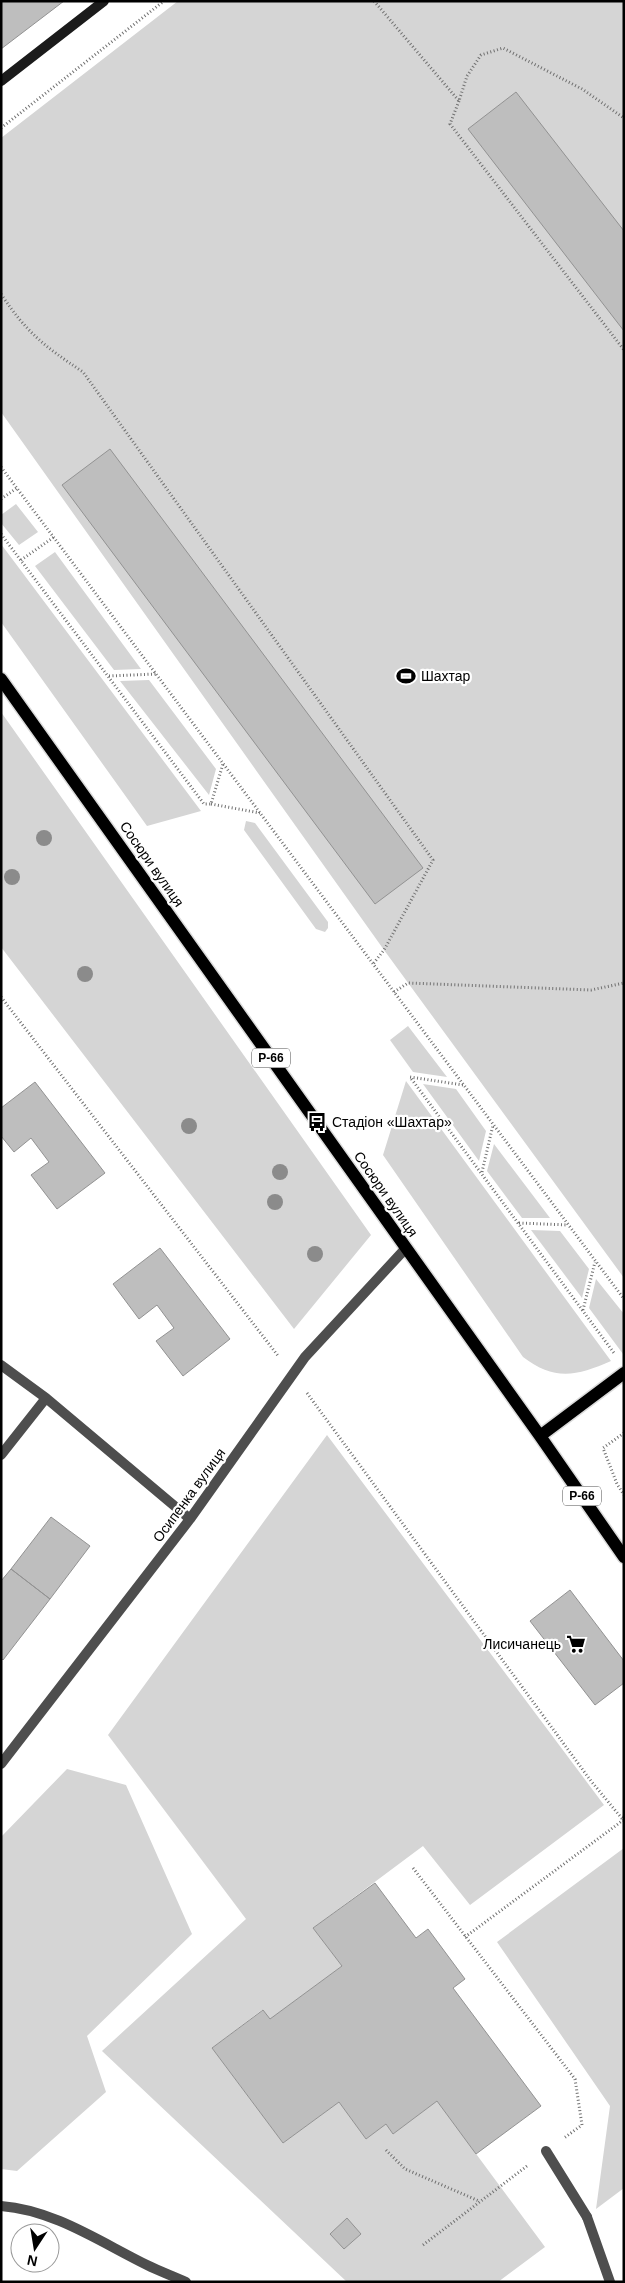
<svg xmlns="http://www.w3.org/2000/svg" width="625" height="2283" font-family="Arial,sans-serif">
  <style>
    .green { fill: #d5d5d5 }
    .building { fill: #bebebe; stroke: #929292 }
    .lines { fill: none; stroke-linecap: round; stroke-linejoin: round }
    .primary-casing { stroke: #dbdbdb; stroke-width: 15 }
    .path { stroke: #707070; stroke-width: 3; stroke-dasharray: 1 2.5; stroke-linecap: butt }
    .service { stroke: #4e4e4e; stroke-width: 10 }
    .minor { stroke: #4e4e4e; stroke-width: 10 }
    .secondary { stroke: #1b1b1b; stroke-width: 10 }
    .primary { stroke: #000; stroke-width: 12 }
    .tree { fill: #8b8b8b }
    .labels { text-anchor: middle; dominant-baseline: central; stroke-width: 4.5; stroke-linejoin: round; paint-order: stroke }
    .shield { fill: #fff; stroke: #4c4c4c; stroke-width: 1 }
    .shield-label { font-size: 12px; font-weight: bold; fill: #000 }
    .poi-label { font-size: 14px; fill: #000; stroke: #fff; text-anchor: start }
    .street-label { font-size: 14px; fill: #000; stroke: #fff }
  </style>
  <rect width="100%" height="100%" fill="#fff"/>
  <!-- green -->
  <path class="green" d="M178,1H624V1278L384,950L1,412V138Z
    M16,504L38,532L19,545L1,523V515Z
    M1,544L201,811L147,826L1,622Z
    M55,552L141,669L114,670L35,566Z
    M149,680L216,769L209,795L120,681Z
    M1,712L371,1235L294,1329L1,947Z
    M246,821L255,823L328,922V928L325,932L316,929L244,830Z
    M408,1026L447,1077L413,1072L390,1040Z
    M406,1081L611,1361C577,1376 554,1381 523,1357L383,1155Z
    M423,1084L456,1089L486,1131L479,1161Z
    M494,1144L550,1218H522L487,1171Z
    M531,1230L560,1231L589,1269L582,1298Z
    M596,1279L624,1314L623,1354L589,1308Z
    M327,1435L604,1805L470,1905L423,1846L313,1928L342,1966L270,2019L262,2010L212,2048L283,2143L339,2102L366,2139L386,2124L393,2134L437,2101L545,2247L498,2282H347L102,2051L246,1919L108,1735Z
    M67,1769L126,1785L192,1934L87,2036L106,2092L17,2171L1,2169V1837Z
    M624,1848V2188L596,2209L610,2106L497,1942Z"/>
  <!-- building -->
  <path class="building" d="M1,1H64L1,49Z
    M516,92L624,231V331L468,129Z
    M110,449L423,868L375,904L62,485Z
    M35,1082L105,1173L57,1209L31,1175L49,1162L31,1138L14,1152L1,1136V1108Z
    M160,1248L230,1339L183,1376L156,1341L174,1328L157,1305L139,1319L113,1284Z
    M51,1517L90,1546L50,1599L11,1569Z
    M11,1569L50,1599L3,1660L1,1658V1581Z
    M570,1590L624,1661V1683L595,1705L530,1621Z
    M375,1883L416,1938L428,1929L465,1979L453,1988L541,2106L476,2154L437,2101L393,2134L386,2124L366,2139L339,2102L283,2143L212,2048L263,2010L270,2019L342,1966L313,1928Z
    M347,2218L361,2234L344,2249L330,2234Z"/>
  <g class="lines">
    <!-- primary casing -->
    <g class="primary-casing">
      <path id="primary" d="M1,679L540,1436L624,1557
        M540,1436L624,1373"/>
    </g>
    <!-- path -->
    <path class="path" d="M374,1L459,101L467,76L481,55L503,48L582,89L624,118
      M459,101L450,124L624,350
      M1,128L164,1
      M1,294C27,333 44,346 83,372L433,860L384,950L373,964
      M1,467L624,1299
      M1,499L17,488
      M1,534L204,804H211L223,764
      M21,560L54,537
      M109,676L156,674
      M211,804L260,813
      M394,992L408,983L591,990L624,983
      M1,997L279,1357
      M463,1085L410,1077L614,1353
      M482,1172L493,1125
      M519,1223L568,1225
      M583,1310L595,1262
      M307,1393L591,1781L624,1821
      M624,1433L603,1448L617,1484L624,1495
      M413,1868L575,2079L582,2125L564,2138
      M465,1937L618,1824L623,1820L624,1816
      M386,2150L405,2169L479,2201
      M423,2245L527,2166"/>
    <!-- service -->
    <path class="service" d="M546,2151L587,2217
      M1,2206C54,2210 100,2242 147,2265C159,2271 173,2276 186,2282"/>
    <!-- minor -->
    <path class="minor" d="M1,1365L46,1398L190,1519
      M1,1455L46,1398
      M1,1764L190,1519L305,1357L406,1248
      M587,2217L610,2282"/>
    <!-- secondary -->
    <path class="secondary" d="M1,81L104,1"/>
    <!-- primary -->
    <use href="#primary" class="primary"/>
  </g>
  <!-- trees -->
  <g class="tree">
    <circle cx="44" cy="838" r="8"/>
    <circle cx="12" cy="877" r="8"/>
    <circle cx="85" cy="974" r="8"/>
    <circle cx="189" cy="1126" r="8"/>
    <circle cx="280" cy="1172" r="8"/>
    <circle cx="275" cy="1202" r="8"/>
    <circle cx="315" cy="1254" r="8"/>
  </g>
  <!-- icons -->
  <defs>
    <g id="stadium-bare" transform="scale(1.5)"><path d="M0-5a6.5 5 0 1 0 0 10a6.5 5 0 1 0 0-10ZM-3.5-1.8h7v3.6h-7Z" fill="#000" stroke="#fff" stroke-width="2.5" paint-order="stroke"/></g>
    <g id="bus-bare" transform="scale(1.5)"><path d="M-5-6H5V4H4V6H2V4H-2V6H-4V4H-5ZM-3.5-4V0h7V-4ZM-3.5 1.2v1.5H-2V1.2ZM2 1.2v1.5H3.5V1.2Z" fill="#000" stroke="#fff" stroke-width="2.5" paint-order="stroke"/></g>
    <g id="supermarket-bare" transform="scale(1.5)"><path d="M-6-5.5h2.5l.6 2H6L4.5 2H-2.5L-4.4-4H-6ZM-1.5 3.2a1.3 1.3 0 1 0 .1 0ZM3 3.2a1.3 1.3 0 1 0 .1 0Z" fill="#000" stroke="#fff" stroke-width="2.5" paint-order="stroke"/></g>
  </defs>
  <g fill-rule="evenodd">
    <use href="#stadium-bare" x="406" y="676"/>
    <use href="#bus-bare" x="317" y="1122"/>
    <use href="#supermarket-bare" x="576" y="1644"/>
  </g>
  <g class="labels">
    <!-- shield labels -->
    <g class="shield">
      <rect x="252" y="1048.5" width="38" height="19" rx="4"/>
      <rect x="563" y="1486.5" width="38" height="19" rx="4"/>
    </g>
    <g class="shield-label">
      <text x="271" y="1058">Р-66</text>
      <text x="582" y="1496">Р-66</text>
    </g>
    <!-- poi labels -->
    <g class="poi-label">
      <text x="421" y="676">Шахтар</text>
      <text x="332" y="1122">Стадіон «Шахтар»</text>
      <text x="561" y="1644" text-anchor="end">Лисичанець</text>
    </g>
    <!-- street labels -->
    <g class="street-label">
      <text transform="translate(152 864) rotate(55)">Сосюри вулиця</text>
      <text transform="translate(386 1194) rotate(55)">Сосюри вулиця</text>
      <text transform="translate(189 1495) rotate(-54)">Осипенка вулиця</text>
    </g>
  </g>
  <!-- border -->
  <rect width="625" height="2283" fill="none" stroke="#000000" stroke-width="5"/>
  <!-- north arrow -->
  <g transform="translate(35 2248) rotate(192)"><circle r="24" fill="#ffffff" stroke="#999999"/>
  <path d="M0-4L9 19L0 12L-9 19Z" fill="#000000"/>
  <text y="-8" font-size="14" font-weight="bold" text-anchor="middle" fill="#000000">N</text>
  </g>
</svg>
